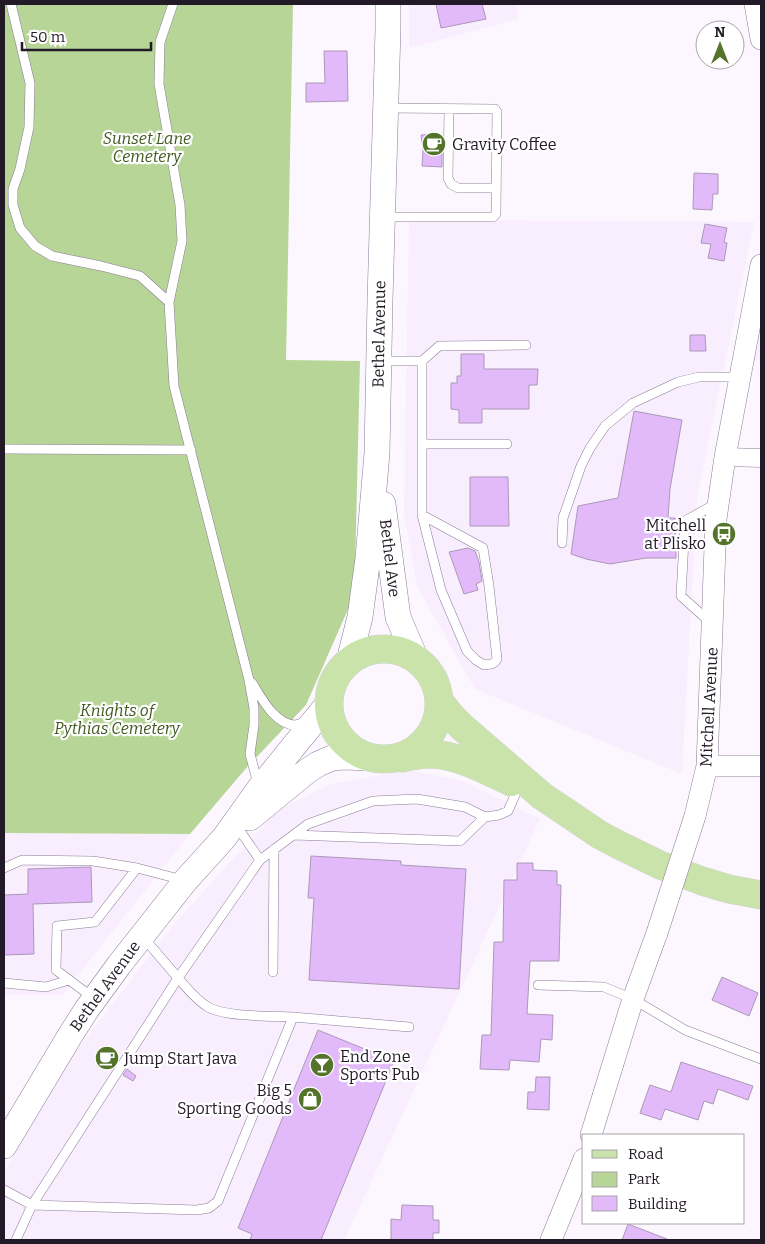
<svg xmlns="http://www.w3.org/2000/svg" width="765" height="1244" font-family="Bitter,serif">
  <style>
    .built { fill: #f8eefe }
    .green { fill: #b7d597 }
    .building { fill: #e2baf9; stroke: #ac98b7 }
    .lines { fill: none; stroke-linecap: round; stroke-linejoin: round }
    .service-casing { stroke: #8c7a97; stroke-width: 10 }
    .minor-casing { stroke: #8c7a97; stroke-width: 19 }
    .tertiary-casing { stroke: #8c7a97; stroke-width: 22 }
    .secondary-casing { stroke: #8c7a97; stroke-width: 26 }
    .primary-casing { stroke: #d7d6d8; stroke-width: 29 }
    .service { stroke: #fff; stroke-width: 9 }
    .minor { stroke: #fff; stroke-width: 18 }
    .tertiary { stroke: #fff; stroke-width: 21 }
    .secondary { stroke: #fff; stroke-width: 25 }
    .primary { stroke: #c9e3aa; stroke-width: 28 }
    .tertiary-bridge-casing { stroke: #8c7a97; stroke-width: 22; stroke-linecap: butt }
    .tertiary-bridge { stroke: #fff; stroke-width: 21 }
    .labels { text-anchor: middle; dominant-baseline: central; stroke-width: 4.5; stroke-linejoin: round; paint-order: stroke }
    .park-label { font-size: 16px; font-style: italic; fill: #40591f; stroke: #fff }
    .poi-label { font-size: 16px; fill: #221a26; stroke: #fff; text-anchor: start }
    .street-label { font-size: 16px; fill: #221a26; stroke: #fff }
  </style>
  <rect width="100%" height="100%" fill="#fcf7fe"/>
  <!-- built -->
  <path class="built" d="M409,4H517L518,19L409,48Z
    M409,220L754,222L697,497L682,774L475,689L417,586L404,514Z
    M761,265V360H743Z
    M410,770L466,782L540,819L344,1240H4V1172L69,1061L174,924L277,811L330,784Z
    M4,833L190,834L62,995H4Z"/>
  <!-- green -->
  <path class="green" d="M4,4H293L286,360L360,361L355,569L349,607L306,705L248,766L190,834L4,833Z"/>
  <!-- building -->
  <path class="building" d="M436,4H482L486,19L441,28Z
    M324,51H347L348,101L306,102V83H325Z
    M439,134L440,138H442V167L422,166L423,150L421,135Z
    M694,173L718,174V194H713L712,210L693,209Z
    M705,224L727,228L724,242L727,243L724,261L708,258L711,244L701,243Z
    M690,335H705L706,351H690Z
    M461,354H484V369H538L537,385H529V409H482V423H459V410L451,409V383H457V376H461Z
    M634,411L682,420L670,489L668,518H675L676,558H646L610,564L586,559L571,554L578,506L618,498Z
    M470,477H508L509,526H470Z
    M468,548L475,551L479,562L482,581L476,584L478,590L464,594L449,552Z
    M311,856L401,861V865L466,869L459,989L309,980L314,898H308Z
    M517,863H533V870L557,871V885H561L559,961H530L527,1014L553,1015L552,1040L541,1039L539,1062L510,1060L509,1070L480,1069L482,1035H491L494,942H503L504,880H517Z
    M91,867L92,902L33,904L34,954L4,955V895L28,894V869Z
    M722,977L758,993L749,1016L712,1000Z
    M318,1030L394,1061L321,1240H250L252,1234L238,1228Z
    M106,1049L118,1060L112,1069L99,1062Z
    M681,1062L753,1086L748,1100L718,1089L713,1104L704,1101L698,1120L665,1109L661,1120L640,1113L650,1085L671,1092Z
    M127,1069L136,1076L133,1081L123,1075Z
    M536,1077H550L549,1110L527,1109L528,1092H535Z
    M402,1205L433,1206V1220H439V1233H433V1240H391V1219L401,1220Z
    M628,1224L667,1239V1240H622Z"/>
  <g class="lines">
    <!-- service casing -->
    <g class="service-casing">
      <path id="service" d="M11,4L30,83L29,127L20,169L13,189V205L20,228L35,246L52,256L101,266L140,276L169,302
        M173,4L160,42L159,84L180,205L182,241L169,302L174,386L249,680L254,708V725L250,754L258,784
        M449,109L448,178L451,184L458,188H496
        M385,217H493L496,214L497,112L495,109L388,108
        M381,361H422V515L441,590L467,651L476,660L484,665C490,664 494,665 497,659L489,586L483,548L422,515
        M422,361L439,346L526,345
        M422,444H507
        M4,449L191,450
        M562,543L563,518L581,466L590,448L605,426L633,403L678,382L699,377H739
        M711,623L681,596L685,521L717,503
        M252,683C261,697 275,725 295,725C298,724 303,723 307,723
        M238,828L260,860
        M294,835L460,841L485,817
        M4,868L22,860L93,861L137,868
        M143,937L178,978L260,860L308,824L373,801L417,799L465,807L485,817L499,815L508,811L519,786
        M273,972L274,849
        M4,983L46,987L69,980
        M538,985L604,987L633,999L685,1030L761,1059
        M92,997L56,970L57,926L95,922L137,868L183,880
        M293,1017C272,1016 225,1017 208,1007C196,1000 187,988 178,978L32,1205L197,1210L209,1208L218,1201L293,1017L409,1027
        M4,1190L32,1205L16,1240"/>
    </g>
    <!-- minor casing -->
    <g class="minor-casing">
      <path id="minor" d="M725,457L761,458"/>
    </g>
    <!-- tertiary casing -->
    <g class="tertiary-casing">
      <path id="tertiary" d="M755,4L761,39
        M707,766H761
        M695,816L707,766L716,519L725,457L761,265
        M591,1135L633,999L657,933
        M551,1240L584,1159"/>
    </g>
    <!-- secondary casing -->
    <g class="secondary-casing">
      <path id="secondary" d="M383,504L398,617L416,659
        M349,661L360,617L368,558L377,453L380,300L388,29V4
        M250,818L306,772L318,764L332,758L344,757L371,758
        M4,1146L71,1034L87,1009L119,965L186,880L224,838L259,789L328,704"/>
    </g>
    <!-- primary casing -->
    <g class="primary-casing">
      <path id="primary" d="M329 704a55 55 0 1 1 110 0a55 55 0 1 1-110 0Z
        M440,702L451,716L462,727L542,796L600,835L621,846L660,865L702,881L729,889L761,895
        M402,758C411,756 421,754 430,754C459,755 485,770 511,782"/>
    </g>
    <!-- service -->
    <use href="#service" class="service"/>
    <!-- minor -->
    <use href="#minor" class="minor"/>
    <!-- tertiary -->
    <use href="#tertiary" class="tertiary"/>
    <!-- secondary -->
    <use href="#secondary" class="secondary"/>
    <!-- primary -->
    <use href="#primary" class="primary"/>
    <!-- tertiary-bridge casing -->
    <g class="tertiary-bridge-casing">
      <path id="tertiary-bridge" d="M657,933L695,816"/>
    </g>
    <!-- tertiary-bridge -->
    <use href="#tertiary-bridge" class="tertiary-bridge"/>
  </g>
  <!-- icons -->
  <defs>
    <g id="cafe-disc" transform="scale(1.25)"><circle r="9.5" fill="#55742b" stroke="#fff"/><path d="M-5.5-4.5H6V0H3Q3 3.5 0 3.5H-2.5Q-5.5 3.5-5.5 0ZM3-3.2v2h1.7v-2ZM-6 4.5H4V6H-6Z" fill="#fff"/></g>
    <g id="bus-disc" transform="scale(1.25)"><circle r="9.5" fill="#55742b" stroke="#fff"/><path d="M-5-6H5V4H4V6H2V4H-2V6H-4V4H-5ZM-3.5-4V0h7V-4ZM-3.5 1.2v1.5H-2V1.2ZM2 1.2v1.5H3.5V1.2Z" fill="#fff"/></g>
    <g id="bar-disc" transform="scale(1.25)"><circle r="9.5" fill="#55742b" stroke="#fff"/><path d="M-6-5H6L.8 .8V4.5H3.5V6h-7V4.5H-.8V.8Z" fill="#fff"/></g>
    <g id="shop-disc" transform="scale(1.25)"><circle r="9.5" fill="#55742b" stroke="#fff"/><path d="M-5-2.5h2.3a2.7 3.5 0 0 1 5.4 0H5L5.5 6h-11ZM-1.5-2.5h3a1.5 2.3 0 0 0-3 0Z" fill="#fff"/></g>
  </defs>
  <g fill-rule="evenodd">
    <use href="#cafe-disc" x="434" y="144"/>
    <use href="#bus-disc" x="724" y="534"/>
    <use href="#cafe-disc" x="107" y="1058"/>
    <use href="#bar-disc" x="322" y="1065"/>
    <use href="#shop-disc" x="310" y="1099"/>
  </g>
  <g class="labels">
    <!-- park labels -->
    <g class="park-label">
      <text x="147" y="138">Sunset Lane<tspan x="147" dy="18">Cemetery</tspan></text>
      <text x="117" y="710">Knights of<tspan x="117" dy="18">Pythias Cemetery</tspan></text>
    </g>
    <!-- poi labels -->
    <g class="poi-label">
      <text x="452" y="144">Gravity Coffee</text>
      <text x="706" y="525" text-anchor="end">Mitchell<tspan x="706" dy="18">at Plisko</tspan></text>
      <text x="340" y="1056">End Zone<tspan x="340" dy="18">Sports Pub</tspan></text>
      <text x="124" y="1058">Jump Start Java</text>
      <text x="292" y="1090" text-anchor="end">Big 5<tspan x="292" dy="18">Sporting Goods</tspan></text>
    </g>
    <!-- street labels -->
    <g class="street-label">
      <text transform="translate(379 334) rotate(-89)">Bethel Avenue</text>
      <text transform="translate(390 558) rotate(83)">Bethel Ave</text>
      <text transform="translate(709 707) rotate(-87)">Mitchell Avenue</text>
      <text transform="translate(105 986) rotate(-54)">Bethel Avenue</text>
    </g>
  </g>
  <!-- border -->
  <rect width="765" height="1244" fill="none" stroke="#221a26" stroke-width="10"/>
  <!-- legend -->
  <rect x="582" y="1134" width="162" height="90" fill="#ffffff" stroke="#a7a3a8"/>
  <rect x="592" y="1150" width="25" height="8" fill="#c9e3aa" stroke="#a7a3a8"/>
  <text x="628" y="1159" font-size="15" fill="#221a26">Road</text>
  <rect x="592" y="1172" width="25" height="15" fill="#b7d597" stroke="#a7a3a8"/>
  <text x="628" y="1184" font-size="15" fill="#221a26">Park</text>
  <rect x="592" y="1196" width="25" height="15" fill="#e2baf9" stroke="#a7a3a8"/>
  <text x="628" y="1209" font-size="15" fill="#221a26">Building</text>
  <!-- north arrow -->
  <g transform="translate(720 45)"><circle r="24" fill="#ffffff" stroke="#a7a3a8"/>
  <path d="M0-4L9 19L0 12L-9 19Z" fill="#55742b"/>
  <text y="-8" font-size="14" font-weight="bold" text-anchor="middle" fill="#221a26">N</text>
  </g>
  <!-- scale -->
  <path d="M22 42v8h129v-8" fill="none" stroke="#221a26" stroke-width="2.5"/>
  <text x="30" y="42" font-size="15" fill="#221a26" stroke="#ffffff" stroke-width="4" paint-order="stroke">50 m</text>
</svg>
